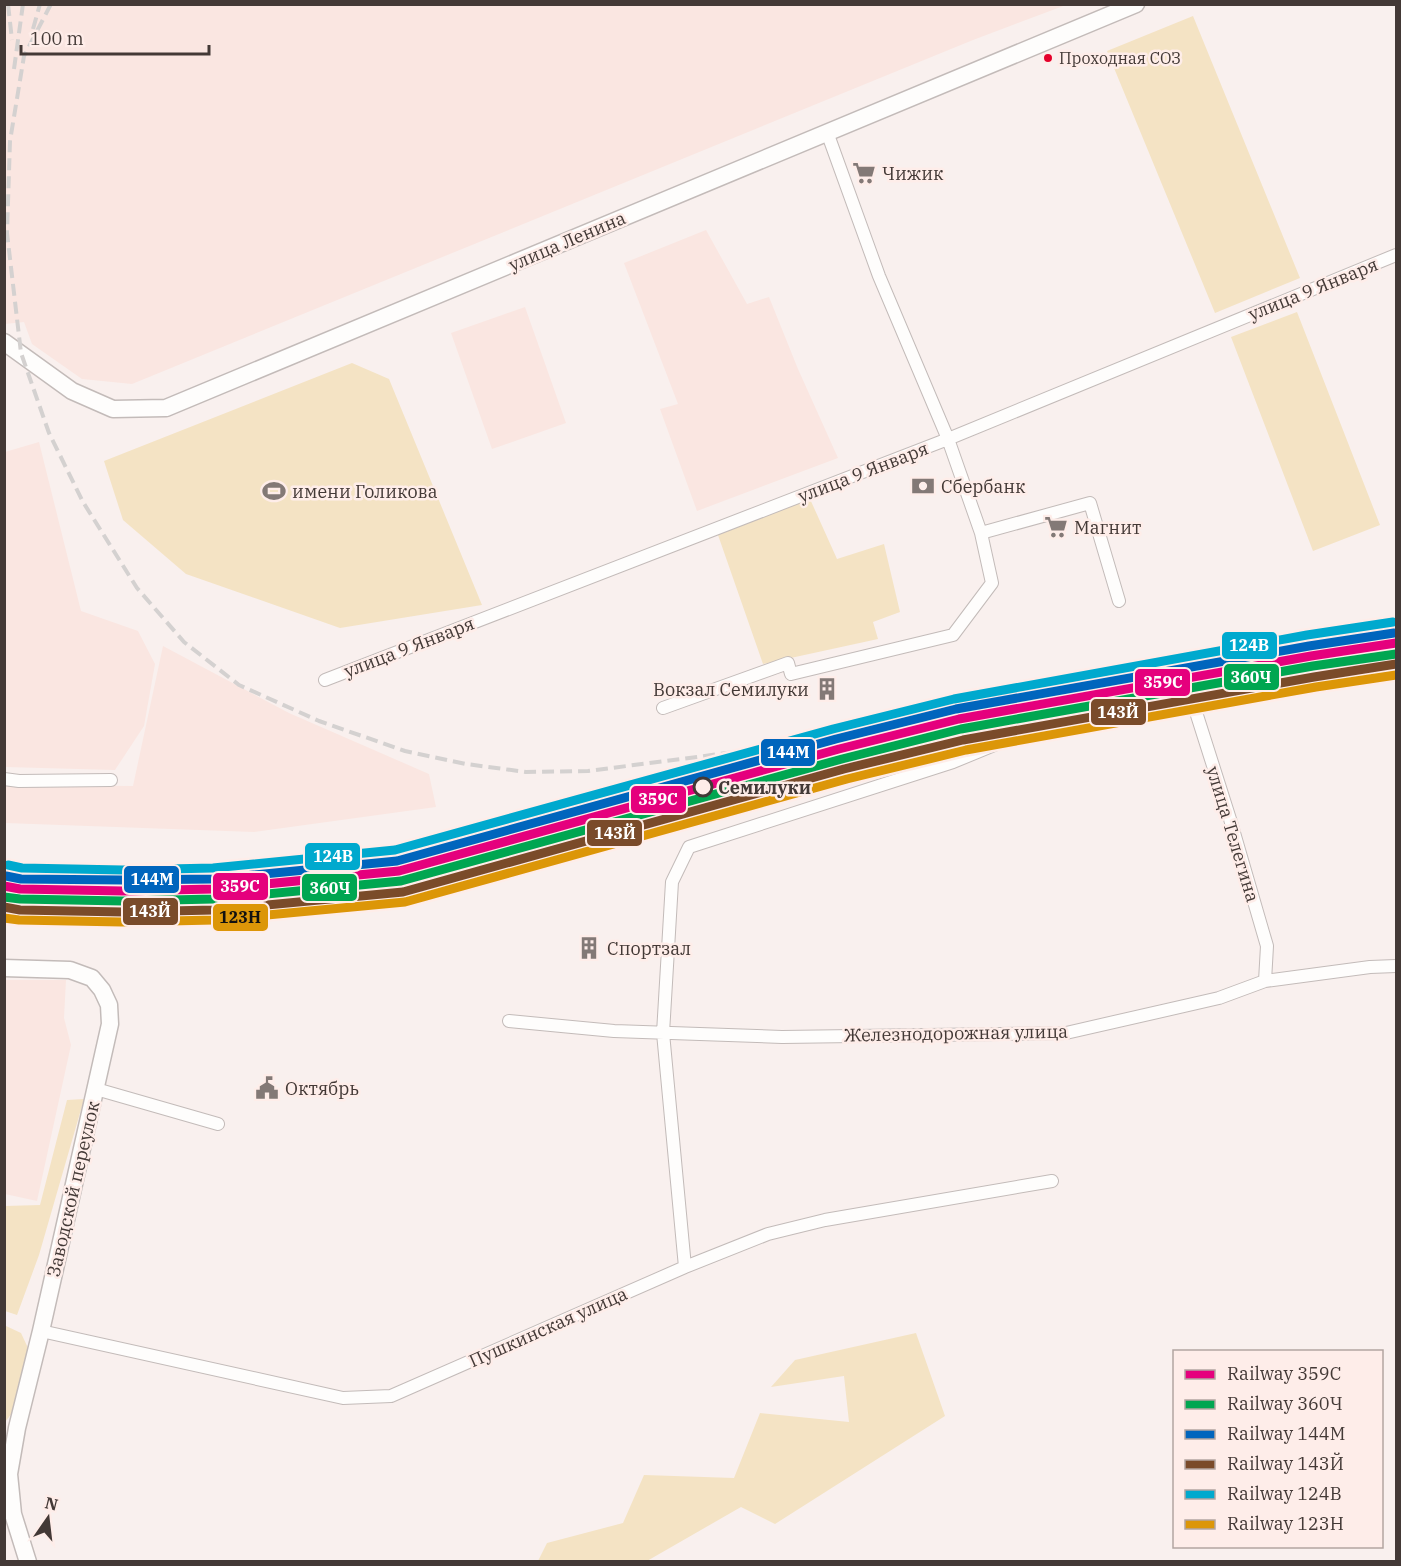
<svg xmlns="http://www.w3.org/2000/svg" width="1401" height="1566" font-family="'IBM Plex Serif',serif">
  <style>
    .built { fill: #fae6e1 }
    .green { fill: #f4e3c4 }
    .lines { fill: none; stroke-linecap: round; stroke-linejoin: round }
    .street-casing { stroke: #c3bbb9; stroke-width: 14 }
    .secondary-casing { stroke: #c3bbb9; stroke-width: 19 }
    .street { stroke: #fefdfc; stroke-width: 12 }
    .secondary { stroke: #fefdfc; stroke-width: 16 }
    .rail { stroke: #d4d1d0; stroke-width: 4; stroke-dasharray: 12 6; stroke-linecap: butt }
    .rail-1-casing { stroke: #feede9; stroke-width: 14 }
    .rail-2-casing { stroke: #feede9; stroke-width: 14 }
    .rail-3-casing { stroke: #feede9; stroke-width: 14 }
    .rail-4-casing { stroke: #feede9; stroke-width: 14 }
    .rail-5-casing { stroke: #feede9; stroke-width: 14 }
    .rail-6-casing { stroke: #feede9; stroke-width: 14 }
    .rail-1 { stroke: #e5007d; stroke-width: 9 }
    .rail-2 { stroke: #00a651; stroke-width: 9 }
    .rail-3 { stroke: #0065bd; stroke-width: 9 }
    .rail-4 { stroke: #7a4b2a; stroke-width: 9 }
    .rail-5 { stroke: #00a9ce; stroke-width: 9 }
    .rail-6 { stroke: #dc9608; stroke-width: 9 }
    .bus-dot { fill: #e4002b; stroke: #feede9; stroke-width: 2 }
    .stop-dot { fill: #feede9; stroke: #433936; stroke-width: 3 }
    .labels { text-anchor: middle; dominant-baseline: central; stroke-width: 5; stroke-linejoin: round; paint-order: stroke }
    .bus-label { font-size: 16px; fill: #433936; stroke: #feede9; text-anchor: start }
    .poi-label { font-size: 18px; fill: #433936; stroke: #feede9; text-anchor: start }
    .street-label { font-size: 18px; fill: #433936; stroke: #feede9 }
    .stop-label { font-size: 18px; font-weight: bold; fill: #433936; stroke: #feede9; text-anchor: start }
    .line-badge { stroke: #feede9; stroke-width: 2 }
    .badge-label { font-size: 16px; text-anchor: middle; font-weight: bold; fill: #fff }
    .pale-badge-label { font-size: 16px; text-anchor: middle; font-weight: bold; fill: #111 }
  </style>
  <rect width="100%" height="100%" fill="#f9f0ee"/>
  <!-- built -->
  <path class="built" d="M4,5L5,4L1066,5L973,40L132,384L82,379L32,344L24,322L5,324Z
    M706,230L747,304L769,297L798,369L838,458L697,511L660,409L678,404L624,263Z
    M525,307L566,423L492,449L451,333Z
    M39,442L81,611L138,631L155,664L144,726L115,770L5,767V452Z
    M163,646L289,713L429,774L436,807L254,832L5,823V785L133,786Z
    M5,980H66L64,1018L71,1045L37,1201L5,1194Z"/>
  <!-- green -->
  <path class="green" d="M1193,16L1300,278L1215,313L1107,51Z
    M1297,312L1380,525L1313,551L1231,337Z
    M352,363L389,379L482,605L340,628L186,574L123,520L104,461Z
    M810,499L837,559L884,544L900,612L873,622L878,639L763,664L718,535Z
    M84,1099L39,1255L17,1315L5,1311V1206L40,1205L67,1100Z
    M6,1326L21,1333L28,1348L13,1412L5,1422L4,1327Z
    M916,1333L945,1416L775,1524L741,1507L647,1561H538L547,1543L623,1523L644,1475L734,1478L760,1413L849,1422L844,1376L771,1387L795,1360Z"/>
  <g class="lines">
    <!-- street casing -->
    <g class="street-casing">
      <path id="street" d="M981,533L1090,503L1119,601
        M325,680L948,439L1396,255
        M1188,687L1230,819L1267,946L1265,981
        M663,708L788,663L791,674L953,635L992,583L981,533L948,439L879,276L827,132
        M4,779L19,781L111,780
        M509,1021L614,1031L782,1037L1066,1033L1219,998L1265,981L1370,967L1396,966
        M96,1089L218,1124
        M685,1267L663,1033L672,882L689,847L953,762L1077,711L1188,687L1245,681L1340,665L1396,662
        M41,1331L343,1398L391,1396L685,1267L768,1234L825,1220L1052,1181"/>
    </g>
    <!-- secondary casing -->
    <g class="secondary-casing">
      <path id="secondary" d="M4,342L72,391L113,409L166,408L1136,4
        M4,968L70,970L92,978L102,990L109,1005L110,1024L41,1331L17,1428L9,1474L13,1514L28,1562"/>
    </g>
    <!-- street -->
    <use href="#street" class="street"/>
    <!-- secondary -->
    <use href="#secondary" class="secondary"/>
    <!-- rail -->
    <path class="rail" d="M8,4L12,40
      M51,4L24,56L10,141L7,233L21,353L49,433L83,502L137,588L184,642L239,685L319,721L405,751L466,764L526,772L588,771L735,752L861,731L959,719
      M33,29L40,4
      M14,69L23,4
      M852,725L997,694"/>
    <!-- rail-1 casing -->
    <g class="rail-1-casing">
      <path id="rail-1" d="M4,886L20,889L123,891L214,889L399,871L839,749L959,719L1311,656L1396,643"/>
    </g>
    <!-- rail-2 casing -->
    <g class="rail-2-casing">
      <path id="rail-2" d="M4,897L20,899L123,901L214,899L401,881L842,759L961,729L1313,666L1396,654"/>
    </g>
    <!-- rail-3 casing -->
    <g class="rail-3-casing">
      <path id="rail-3" d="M6,876L21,879L123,880L213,879L397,861L836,739L956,709L1309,646L1394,633"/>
    </g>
    <!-- rail-4 casing -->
    <g class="rail-4-casing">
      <path id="rail-4" d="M4,907L20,910L123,912L214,910L403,892L844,769L963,740L1314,677L1396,664"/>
    </g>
    <!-- rail-5 casing -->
    <g class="rail-5-casing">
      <path id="rail-5" d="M8,865L22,868L123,870L213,868L395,850L833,729L954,699L1307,635L1393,622"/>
    </g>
    <!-- rail-6 casing -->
    <g class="rail-6-casing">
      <path id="rail-6" d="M4,918L19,920L122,922L215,920L405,902L847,779L966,750L1316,687L1396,675"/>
    </g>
    <!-- rail-1 -->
    <use href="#rail-1" class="rail-1"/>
    <!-- rail-2 -->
    <use href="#rail-2" class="rail-2"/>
    <!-- rail-3 -->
    <use href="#rail-3" class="rail-3"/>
    <!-- rail-4 -->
    <use href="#rail-4" class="rail-4"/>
    <!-- rail-5 -->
    <use href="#rail-5" class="rail-5"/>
    <!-- rail-6 -->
    <use href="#rail-6" class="rail-6"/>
  </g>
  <!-- icons -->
  <defs>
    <g id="supermarket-bare" transform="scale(1.8)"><path d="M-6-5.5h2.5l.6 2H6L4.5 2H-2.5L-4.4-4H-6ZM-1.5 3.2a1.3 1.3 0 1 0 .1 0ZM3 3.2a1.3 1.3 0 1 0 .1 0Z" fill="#837976" stroke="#feede9" stroke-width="2.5" paint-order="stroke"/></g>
    <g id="bank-bare" transform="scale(1.8)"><path d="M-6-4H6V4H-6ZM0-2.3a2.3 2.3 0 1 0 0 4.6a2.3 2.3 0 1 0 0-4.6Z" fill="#837976" stroke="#feede9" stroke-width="2.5" paint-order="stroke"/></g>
    <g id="stadium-bare" transform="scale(1.8)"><path d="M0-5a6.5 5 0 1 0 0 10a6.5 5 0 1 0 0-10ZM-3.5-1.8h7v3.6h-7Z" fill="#837976" stroke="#feede9" stroke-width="2.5" paint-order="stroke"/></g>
    <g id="building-bare" transform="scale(1.8)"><path d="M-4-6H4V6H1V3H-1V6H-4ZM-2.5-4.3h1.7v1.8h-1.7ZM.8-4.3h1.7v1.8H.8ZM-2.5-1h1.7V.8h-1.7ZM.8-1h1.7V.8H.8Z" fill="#837976" stroke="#feede9" stroke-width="2.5" paint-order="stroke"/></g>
    <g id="civic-bare" transform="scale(1.8)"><path d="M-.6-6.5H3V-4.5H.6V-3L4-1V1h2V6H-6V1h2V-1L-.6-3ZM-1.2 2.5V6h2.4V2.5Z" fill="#837976" stroke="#feede9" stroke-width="2.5" paint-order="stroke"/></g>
  </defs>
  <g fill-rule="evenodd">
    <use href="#supermarket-bare" x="864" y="173"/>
    <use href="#bank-bare" x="923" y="486"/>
    <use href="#stadium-bare" x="274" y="491"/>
    <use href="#supermarket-bare" x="1056" y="527"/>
    <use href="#building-bare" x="827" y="689"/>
    <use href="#building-bare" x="589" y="948"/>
    <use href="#civic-bare" x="267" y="1088"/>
  </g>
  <!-- markers -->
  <circle class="bus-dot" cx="1048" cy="58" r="5"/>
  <circle class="stop-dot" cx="703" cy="787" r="9"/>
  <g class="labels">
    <!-- bus labels -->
    <g class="bus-label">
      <text x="1059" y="58">Проходная СОЗ</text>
    </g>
    <!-- poi labels -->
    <g class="poi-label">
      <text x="882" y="173">Чижик</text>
      <text x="941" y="486">Сбербанк</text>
      <text x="292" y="491">имени Голикова</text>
      <text x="1074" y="527">Магнит</text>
      <text x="809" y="689" text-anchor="end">Вокзал Семилуки</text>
      <text x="607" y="948">Спортзал</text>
      <text x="285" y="1088">Октябрь</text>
    </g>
    <!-- street labels -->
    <g class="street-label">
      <text transform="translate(567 241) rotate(-23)">улица Ленина</text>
      <text transform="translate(1313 289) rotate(-22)">улица 9 Января</text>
      <text transform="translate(863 472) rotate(-21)">улица 9 Января</text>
      <text transform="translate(409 647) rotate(-21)">улица 9 Января</text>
      <text transform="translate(1233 834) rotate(73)">улица Телегина</text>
      <text transform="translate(956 1033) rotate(-1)">Железнодорожная улица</text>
      <text transform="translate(73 1189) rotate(-77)">Заводской переулок</text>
      <text transform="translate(548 1327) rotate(-24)">Пушкинская улица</text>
    </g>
    <!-- stop labels -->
    <g class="stop-label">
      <text x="718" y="787">Семилуки</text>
    </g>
  </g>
  <g class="line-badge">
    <rect x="1221" y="631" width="57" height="29" rx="6" fill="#00a9ce"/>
    <rect x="1223" y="663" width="57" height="28" rx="6" fill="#00a651"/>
    <rect x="1134" y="668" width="57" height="29" rx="6" fill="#e5007d"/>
    <rect x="1090" y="698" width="57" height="28" rx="6" fill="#7a4b2a"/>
    <rect x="760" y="738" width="56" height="29" rx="6" fill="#0065bd"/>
    <rect x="630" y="785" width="57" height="29" rx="6" fill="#e5007d"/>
    <rect x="586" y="819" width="57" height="28" rx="6" fill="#7a4b2a"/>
    <rect x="304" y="842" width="57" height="29" rx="6" fill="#00a9ce"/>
    <rect x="123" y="865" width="57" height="29" rx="6" fill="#0065bd"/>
    <rect x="212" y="872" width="57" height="29" rx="6" fill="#e5007d"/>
    <rect x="301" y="873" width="57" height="29" rx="6" fill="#00a651"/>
    <rect x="122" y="897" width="57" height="29" rx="6" fill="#7a4b2a"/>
    <rect x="212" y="903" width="57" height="29" rx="6" fill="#dc9608"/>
  </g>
  <g class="badge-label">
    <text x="1249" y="651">124В</text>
    <text x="1251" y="683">360Ч</text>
    <text x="1163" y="688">359С</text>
    <text x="1118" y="718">143Й</text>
    <text x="788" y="758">144М</text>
    <text x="658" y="805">359С</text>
    <text x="615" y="839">143Й</text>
    <text x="333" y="862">124В</text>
    <text x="152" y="885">144М</text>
    <text x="240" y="892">359С</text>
    <text x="330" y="894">360Ч</text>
    <text x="150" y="917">143Й</text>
  </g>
  <g class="pale-badge-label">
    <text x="240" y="923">123Н</text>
  </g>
  <!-- border -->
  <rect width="1401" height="1566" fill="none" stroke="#433936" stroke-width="12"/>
  <!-- legend -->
  <rect x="1173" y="1350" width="210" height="198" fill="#feede9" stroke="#b3a5a1" stroke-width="1.5"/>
  <rect x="1185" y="1370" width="30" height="9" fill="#e5007d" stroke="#b3a5a1" stroke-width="1.5"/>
  <text x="1227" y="1380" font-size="18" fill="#433936">Railway 359С</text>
  <rect x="1185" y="1400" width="30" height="9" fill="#00a651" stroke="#b3a5a1" stroke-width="1.5"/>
  <text x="1227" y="1410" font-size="18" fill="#433936">Railway 360Ч</text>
  <rect x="1185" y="1430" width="30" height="9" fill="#0065bd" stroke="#b3a5a1" stroke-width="1.5"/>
  <text x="1227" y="1440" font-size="18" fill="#433936">Railway 144М</text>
  <rect x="1185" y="1460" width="30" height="9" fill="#7a4b2a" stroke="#b3a5a1" stroke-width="1.5"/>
  <text x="1227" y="1470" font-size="18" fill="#433936">Railway 143Й</text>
  <rect x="1185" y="1490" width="30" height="9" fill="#00a9ce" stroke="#b3a5a1" stroke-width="1.5"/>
  <text x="1227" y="1500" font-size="18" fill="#433936">Railway 124В</text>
  <rect x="1185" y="1520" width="30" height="9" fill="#dc9608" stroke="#b3a5a1" stroke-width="1.5"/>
  <text x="1227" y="1530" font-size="18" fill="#433936">Railway 123Н</text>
  <!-- north arrow -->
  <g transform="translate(48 1518) rotate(14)" stroke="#feede9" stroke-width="4.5" paint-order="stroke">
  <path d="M0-4.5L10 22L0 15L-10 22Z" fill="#433936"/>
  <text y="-9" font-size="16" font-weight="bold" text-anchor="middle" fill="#433936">N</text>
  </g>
  <!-- scale -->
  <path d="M21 45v9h188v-9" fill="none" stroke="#433936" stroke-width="3"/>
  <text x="30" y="45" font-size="18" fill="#433936" stroke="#feede9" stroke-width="4.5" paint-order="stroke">100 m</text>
</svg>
